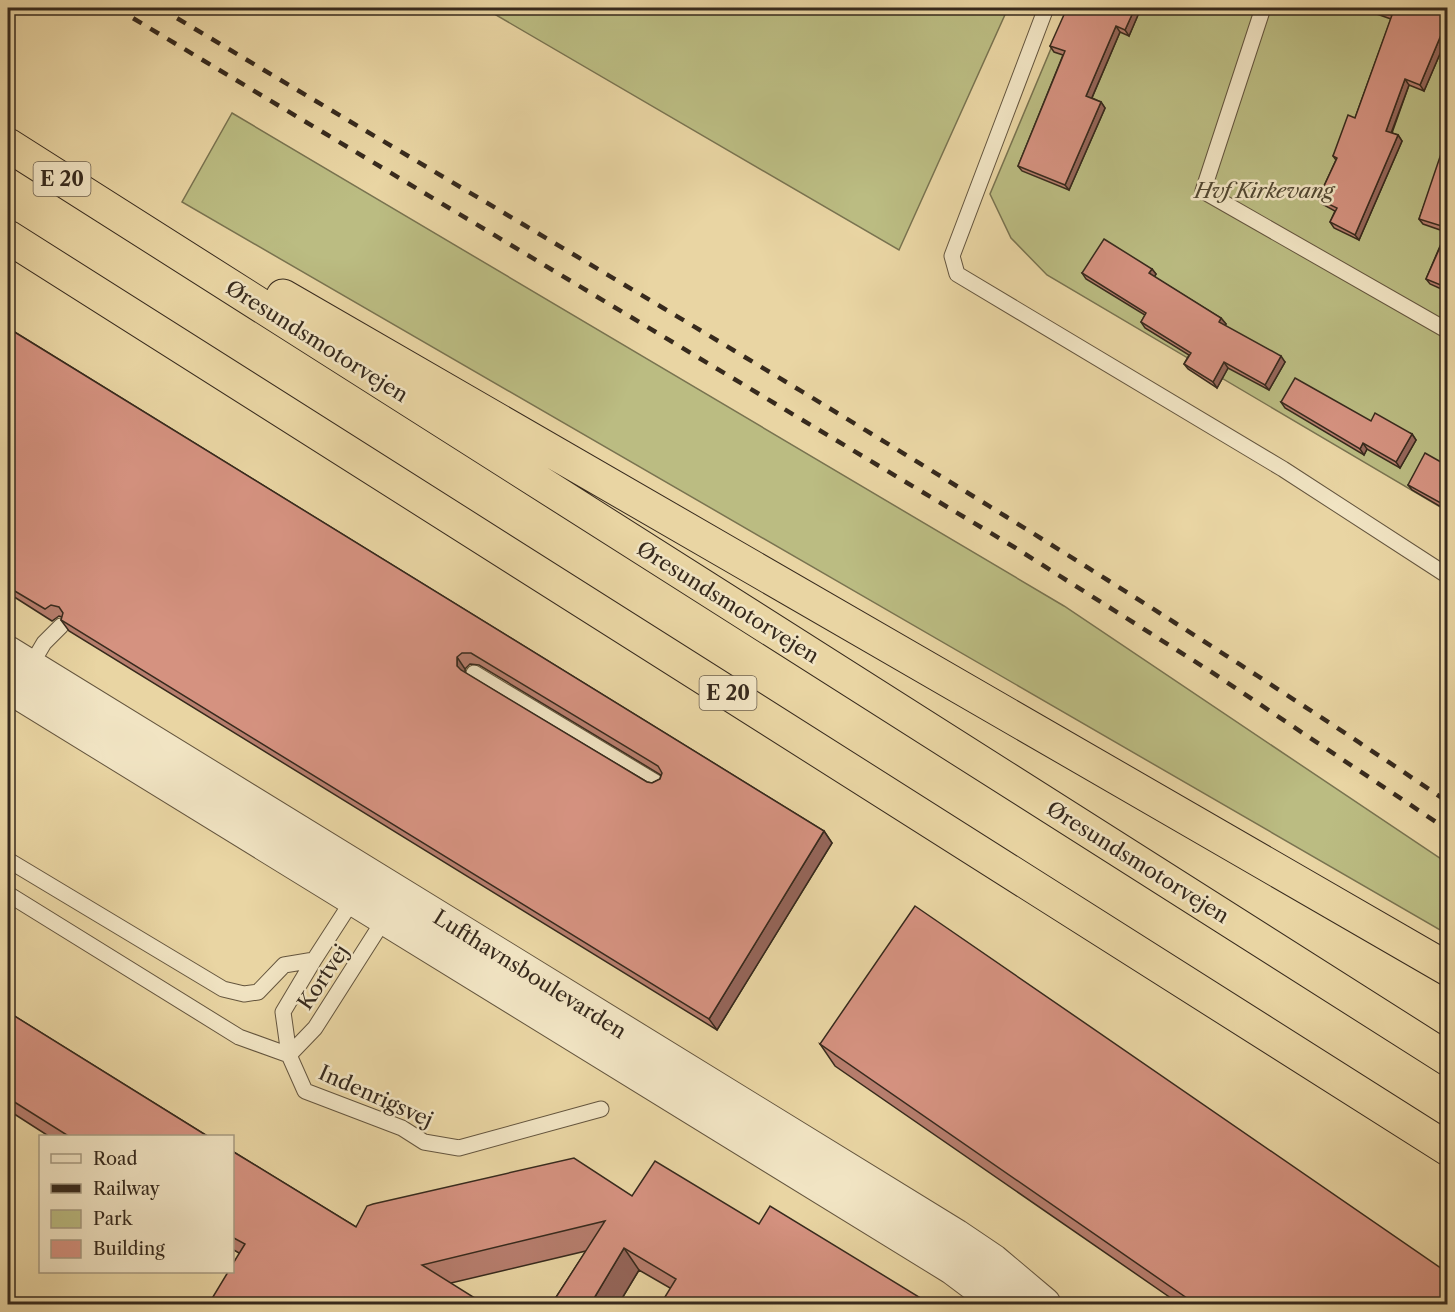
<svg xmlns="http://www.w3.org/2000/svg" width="1455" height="1312" font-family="'Libre Caslon Text',serif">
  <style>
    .green { fill: #bbbc82; stroke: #797350; stroke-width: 1.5 }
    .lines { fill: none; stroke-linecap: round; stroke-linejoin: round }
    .service-casing { stroke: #64553e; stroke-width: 17 }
    .tertiary-casing { stroke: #64553e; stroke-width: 35 }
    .motorway-casing { stroke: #372a1d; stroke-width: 35 }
    .service { stroke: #f1e4c3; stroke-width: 15 }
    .tertiary { stroke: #f1e4c3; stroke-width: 33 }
    .motorway { stroke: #e9d5a3; stroke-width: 33 }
    .rail { stroke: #372a1d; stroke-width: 4.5; stroke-dasharray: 10 10; stroke-linecap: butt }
    .wall { fill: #b77e6e; stroke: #372a1d; stroke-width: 1.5; fill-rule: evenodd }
    .shaded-wall { fill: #95665a; stroke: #372a1d; stroke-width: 1.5 }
    .building { fill: #d59280; stroke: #372a1d; stroke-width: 1.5; fill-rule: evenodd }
    .labels { text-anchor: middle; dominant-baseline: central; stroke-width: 5; stroke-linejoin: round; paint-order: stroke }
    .shield { fill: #f1e4c3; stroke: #6f624f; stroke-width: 1.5 }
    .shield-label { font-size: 20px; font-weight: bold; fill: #372a1d }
    .park-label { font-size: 21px; font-style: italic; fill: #514731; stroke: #f1e4c3 }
    .street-label { font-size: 21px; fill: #372a1d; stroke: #f1e4c3 }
  </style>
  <rect width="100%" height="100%" fill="#e9d5a3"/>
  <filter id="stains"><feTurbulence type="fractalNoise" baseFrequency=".00333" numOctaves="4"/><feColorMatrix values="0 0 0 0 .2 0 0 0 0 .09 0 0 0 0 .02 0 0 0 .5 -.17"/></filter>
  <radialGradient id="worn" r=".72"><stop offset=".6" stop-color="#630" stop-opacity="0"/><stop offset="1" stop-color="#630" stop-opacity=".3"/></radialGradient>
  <!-- green -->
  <path class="green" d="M484,8H1008L899,250Z
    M1068,8H1447V511L1047,275L1011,238L990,194Z
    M232,113L1064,606L1447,863V934L182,202Z"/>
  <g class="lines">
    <!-- service casing -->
    <g class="service-casing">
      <path id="service" d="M1046,8L952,256L957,274L1283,469L1448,576
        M1263,8L1203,191L1448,331
        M28,670L44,643L61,626
        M474,673L660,785
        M8,860L223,989L244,994L258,992L284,965L314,960L356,895
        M8,894L239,1037L289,1055
        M314,960L283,1012L289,1055L305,1091L402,1128L424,1142L459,1148L601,1109
        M289,1055L315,1028L387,915"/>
    </g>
    <!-- tertiary casing -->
    <g class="tertiary-casing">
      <path id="tertiary" d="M8,653L956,1236L993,1261L1044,1304
        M8,686L953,1268L1001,1304"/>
    </g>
    <!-- motorway casing -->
    <g class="motorway-casing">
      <path id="motorway" d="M8,145L1448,1059
        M8,237L1448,1149
        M283,296L1448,969"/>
    </g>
    <!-- service -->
    <use href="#service" class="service"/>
    <!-- tertiary -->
    <use href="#tertiary" class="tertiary"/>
    <!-- motorway -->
    <use href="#motorway" class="motorway"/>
    <!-- rail -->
    <path class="rail" d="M116,8L1014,547L1210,671L1448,830
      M160,8C592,267 1030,519 1448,802"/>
  </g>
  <!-- wall -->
  <path class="wall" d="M1141,8L1129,36L1120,32L1092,98L1101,102L1105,108L1069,190L1022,171L1018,166L1063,55L1054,52L1050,46Z
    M1370,8H1448V35L1424,91L1409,85L1392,133L1398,135L1402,141L1359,240L1334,228L1330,222L1335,211L1322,204L1318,199L1336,160L1333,156L1355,118L1391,19L1374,13Z
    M1448,140V292L1430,284L1426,279L1446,232L1423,224L1419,219Z
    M1152,269L1156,274L1154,277L1221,318L1226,324L1224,326L1285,362L1269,390L1228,368L1217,388L1188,369L1184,364L1189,355L1145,328L1141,322L1145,315L1086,279L1082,273Z
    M8,328L824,831L832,843L717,1030L69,631L61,620L62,617L59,616L52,621L8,593ZM470,664L479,665L661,775L660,779L652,783L647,782L465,673V669Z
    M1281,402L1371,421L1412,434L1416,440L1400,468L1367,449L1364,455L1285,408Z
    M1448,466V511L1412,490L1408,485Z
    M8,1012L209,1137H50L8,1110Z
    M820,1044L1448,1305H1181L835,1066Z
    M232,1151L356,1227L632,1196L759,1224L932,1305L670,1288L639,1270L618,1305H551L586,1251L451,1283L239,1253L232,1249Z"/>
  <!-- shaded-wall -->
  <path class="shaded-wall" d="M1135,8H1141L1129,36L1125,30Z
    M1116,26L1120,32L1090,102L1086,96Z
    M1444,28L1448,33V35L1424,91L1420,85Z
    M1405,79L1409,85L1390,136L1386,131Z
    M1101,102L1105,108L1069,190L1065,185Z
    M1398,135L1402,141L1359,240L1355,235Z
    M1152,269L1156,274L1153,279L1149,273Z
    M1221,318L1226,324L1223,328L1219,322Z
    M1281,356L1285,362L1269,390L1265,385Z
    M1224,362L1228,368L1217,388L1213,382Z
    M1412,434L1416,440L1400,468L1396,462Z
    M1363,443L1367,449L1364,455L1360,449Z
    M457,657L465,669V677L457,666Z
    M824,831L832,843L717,1030L709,1019Z
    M624,1248L639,1270L618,1305H590Z"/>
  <!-- building -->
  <path class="building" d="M1067,8H1135L1125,30L1116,26L1086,96L1101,102L1065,185L1018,166L1065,51L1050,46Z
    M1370,8H1448V29L1444,28L1420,85L1405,79L1386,131L1398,135L1355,235L1330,222L1337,208L1318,199L1337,158L1333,156L1348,115L1355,118L1392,15Z
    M1448,140V228L1419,219L1445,142Z
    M1448,229V288L1426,279Z
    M1104,239L1152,269L1149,273L1221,318L1219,322L1281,356L1265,385L1224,362L1213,382L1184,364L1191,353L1141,322L1146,313L1082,273Z
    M8,328L824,831L709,1019L61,620L63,613L59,607L51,605L45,609L8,587ZM462,653H471L658,766L662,773L660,779L652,783L647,782L461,670L457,666V657Z
    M1295,378L1371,421L1375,413L1412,434L1396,462L1363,443L1360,449L1281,402Z
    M1425,453L1448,466V507L1408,485Z
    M915,906L1448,1273V1305H1197L820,1044Z
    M8,1012L209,1137H70L8,1098Z
    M232,1151L356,1227L367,1206L373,1204L574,1158L632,1196L655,1161L759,1224L770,1206L932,1305H660L676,1279L624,1248L590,1305H551L605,1221L422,1265L486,1305H208L228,1272H232V1265L245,1244L232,1237Z"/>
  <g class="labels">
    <!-- shield labels -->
    <g class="shield">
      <rect x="33.5" y="162" width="57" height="34" rx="4.5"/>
      <rect x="699.5" y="676" width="57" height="34" rx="4.5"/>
    </g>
    <g class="shield-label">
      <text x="62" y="179">E 20</text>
      <text x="728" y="693">E 20</text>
    </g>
    <!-- park labels -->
    <g class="park-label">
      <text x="1264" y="190">Hvf Kirkevang</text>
    </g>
    <!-- street labels -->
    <g class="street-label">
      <text transform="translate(317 341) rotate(32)">Øresundsmotorvejen</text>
      <text transform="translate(728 602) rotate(32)">Øresundsmotorvejen</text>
      <text transform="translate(1138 862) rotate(32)">Øresundsmotorvejen</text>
      <text transform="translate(530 974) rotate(32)">Lufthavnsboulevarden</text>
      <text transform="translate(323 977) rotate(-56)">Kortvej</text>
      <text transform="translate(376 1096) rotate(24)">Indenrigsvej</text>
    </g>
  </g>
  <!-- margin -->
  <rect width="1455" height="1312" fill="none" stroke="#e9d5a3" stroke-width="30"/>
  <rect x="9" y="9" width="1437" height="1294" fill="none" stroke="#372a1d" stroke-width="3"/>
  <rect x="15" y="15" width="1425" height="1282" fill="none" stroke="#372a1d" stroke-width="1.5"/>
  <!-- legend -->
  <rect x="39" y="1135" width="195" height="138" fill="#f1e4c3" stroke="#a79a81" stroke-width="1.5"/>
  <rect x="51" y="1154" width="30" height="9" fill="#f1e4c3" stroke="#a79a81" stroke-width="1.5"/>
  <text x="93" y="1165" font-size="18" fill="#372a1d">Road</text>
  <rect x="51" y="1184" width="30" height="9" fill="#372a1d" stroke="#a79a81" stroke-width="1.5"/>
  <text x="93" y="1195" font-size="18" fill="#372a1d">Railway</text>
  <rect x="51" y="1210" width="30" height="18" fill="#bbbc82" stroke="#a79a81" stroke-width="1.5"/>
  <text x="93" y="1225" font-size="18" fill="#372a1d">Park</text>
  <rect x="51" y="1240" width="30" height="18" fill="#d59280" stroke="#a79a81" stroke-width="1.5"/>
  <text x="93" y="1255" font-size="18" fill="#372a1d">Building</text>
  <rect width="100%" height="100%" filter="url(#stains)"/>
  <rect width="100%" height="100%" fill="url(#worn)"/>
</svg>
